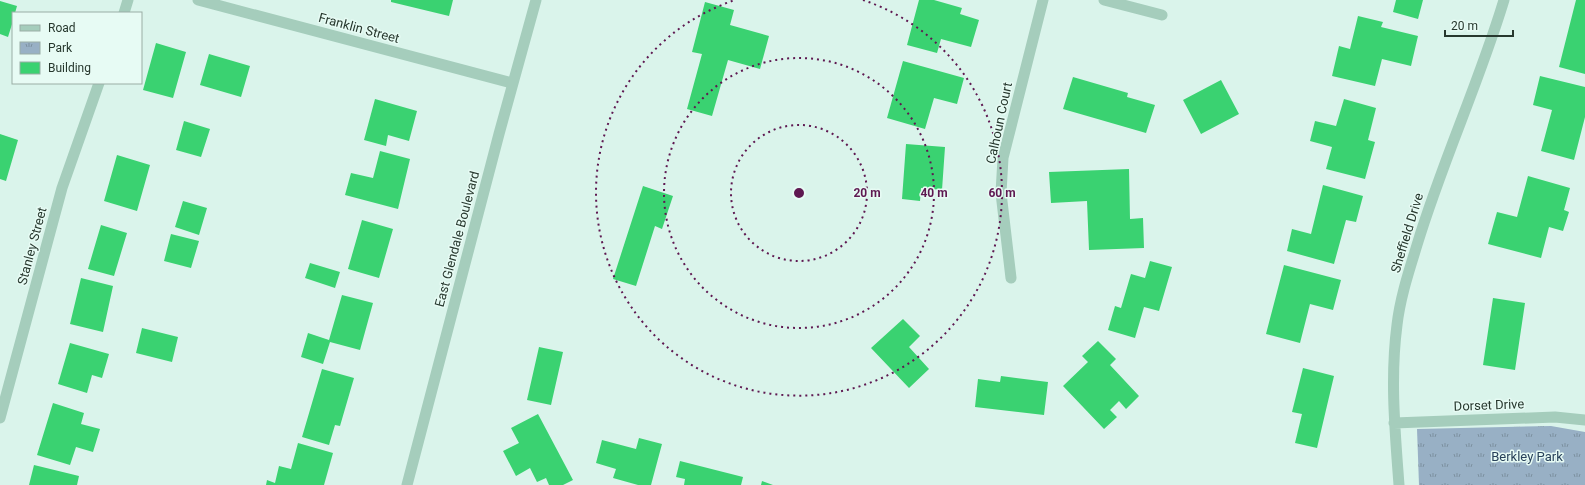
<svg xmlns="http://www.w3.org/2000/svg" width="1585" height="485" font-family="Roboto,sans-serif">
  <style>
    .park { fill: url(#park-tufts) }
    .building { fill: #3ad271 }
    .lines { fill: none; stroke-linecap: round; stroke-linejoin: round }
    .minor { stroke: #a5cdbc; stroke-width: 11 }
    .tertiary { stroke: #a5cdbc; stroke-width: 11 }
    .ring { fill: none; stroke: #5e1851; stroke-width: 2; stroke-dasharray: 2 4 }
    .labels { text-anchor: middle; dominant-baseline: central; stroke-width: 3; stroke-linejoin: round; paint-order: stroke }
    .street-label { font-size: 13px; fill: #27382e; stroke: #e7fbf4 }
    .park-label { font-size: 13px; fill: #284159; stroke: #e7fbf4 }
    .centre { fill: #5e1851; stroke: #e7fbf4; stroke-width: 2 }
    .ring-label { font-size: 12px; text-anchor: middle; font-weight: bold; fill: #5e1851; stroke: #e7fbf4; stroke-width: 3; stroke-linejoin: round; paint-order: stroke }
  </style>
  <defs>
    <pattern id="park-tufts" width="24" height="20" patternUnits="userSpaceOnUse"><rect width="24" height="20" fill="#98b0c5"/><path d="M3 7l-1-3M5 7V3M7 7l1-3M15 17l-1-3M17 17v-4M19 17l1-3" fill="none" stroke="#7c90a0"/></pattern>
  </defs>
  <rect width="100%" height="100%" fill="#daf4eb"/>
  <!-- park -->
  <path class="park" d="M1551,426L1585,432V485H1419L1417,429Z"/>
  <!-- building -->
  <path class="building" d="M391,0H453L449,16L391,2Z
    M919,0H934L962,8L960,14L979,20L971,47L941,39L937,53L907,45Z
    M1396,0H1423L1418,19L1393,12Z
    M1576,0H1585V74L1559,67Z
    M0,1L17,6L15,13H13V21L8,37L0,34Z
    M705,2L734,10L730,25L769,36L760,69L728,60L712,116L687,109L702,54L692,52Z
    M1358,16L1383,22L1381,27L1418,36L1411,66L1382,59L1375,86L1332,76L1339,46L1350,49Z
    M156,43L186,52L173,98L143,90Z
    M209,54L250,66L241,97L200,85Z
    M903,61L964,78L957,104L934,98L925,129L887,118Z
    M1540,76L1585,87V117L1574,160L1541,151L1552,110L1533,105Z
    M1073,77L1128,93L1127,97L1155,105L1146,133L1063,109Z
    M1221,80L1239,114L1201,134L1183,100Z
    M375,99L417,111L409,141L388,135L386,146L364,140Z
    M1344,99L1376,108L1368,140L1375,142L1365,179L1326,169L1332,147L1310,141L1315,121L1336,126Z
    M184,121L210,129L201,157L176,150Z
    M0,134L18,140L6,181L0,179Z
    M906,144L945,147L942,190L921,188L920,201L902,199Z
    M380,151L410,159L398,209L345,195L351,173L373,178Z
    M117,155L150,165L137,211L104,201Z
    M1129,169L1130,219L1143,218L1144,248L1089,250L1087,201L1051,203L1049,172Z
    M1528,176L1570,188L1564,210L1569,212L1563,231L1549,227L1541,258L1488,244L1497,212L1517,217Z
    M1323,185L1363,196L1356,222L1346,220L1334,264L1287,251L1292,229L1311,234Z
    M643,186L673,196L662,229L655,226L636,286L613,279Z
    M183,201L207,208L199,235L175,227Z
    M362,220L393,229L379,278L348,269Z
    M101,225L127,233L114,276L88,269Z
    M171,234L199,241L191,268L164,261Z
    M1150,261L1172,267L1159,311L1144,307L1135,338L1108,330L1115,306L1121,308L1131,274L1145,278Z
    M310,263L340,272L335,288L305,278Z
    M1284,265L1341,280L1333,310L1310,304L1300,343L1266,334Z
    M81,278L113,286L103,332L70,324Z
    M342,295L373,303L360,350L330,342L323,364L301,357L308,333L329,340Z
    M1493,298L1525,303L1515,370L1483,365Z
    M903,319L920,336L909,347L929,369L909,388L871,348Z
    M142,328L178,337L172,362L136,353Z
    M1098,341L1116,359L1110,365L1139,396L1126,409L1119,401L1110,410L1117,417L1104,429L1063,386L1088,362L1082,356Z
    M70,343L109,354L102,378L92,375L87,393L58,384Z
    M539,347L563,352L551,405L527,400Z
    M1303,368L1334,376L1317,448L1295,443L1302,414L1292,412Z
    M322,369L354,378L340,426L335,425L329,445L302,437Z
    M1001,376L1048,382L1044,415L975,407L978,379L1000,382Z
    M53,403L84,413L81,424L100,429L93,452L76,447L70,465L37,455Z
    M538,414L573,480L563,485H549L546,478L537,482L530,468L516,476L503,451L519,443L511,428Z
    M639,438L662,444L651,485H638L613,478L616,469L596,463L602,440L636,449Z
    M298,443L333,453L324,485H266L267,480L275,483L279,466L291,469Z
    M680,461L743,477L741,485H684L685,479L676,477Z
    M34,465L79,476L77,485H29Z
    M762,481L773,485H761Z"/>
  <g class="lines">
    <!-- minor -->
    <path class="minor" d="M198,0L512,83
      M1104,0L1162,15
      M124,13L128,0
      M1011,278L1001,193L1003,158L1043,0
      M0,418L62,188L99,83
      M1394,423L1555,417L1585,420
      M1399,485C1395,431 1390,378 1397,325C1400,298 1409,271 1417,245C1442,162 1479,83 1504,0"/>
    <!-- tertiary -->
    <path class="tertiary" d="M407,485L499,134L536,0"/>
  </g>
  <!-- distance rings -->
  <g class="ring">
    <circle cx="799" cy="193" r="68"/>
    <circle cx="799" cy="193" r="135"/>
    <path d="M863 0A203 203 0 1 1 735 0"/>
  </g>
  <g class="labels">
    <!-- street labels -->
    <g class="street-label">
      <text transform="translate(359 28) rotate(15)">Franklin Street</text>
      <text transform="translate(999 123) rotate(-78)">Calhoun Court</text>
      <text transform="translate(1407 233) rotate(-73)">Sheffield Drive</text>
      <text transform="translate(457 239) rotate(-75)">East Glendale Boulevard</text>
      <text transform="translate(32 246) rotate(-75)">Stanley Street</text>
      <text transform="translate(1489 405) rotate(-2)">Dorset Drive</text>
    </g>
    <!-- park labels -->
    <g class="park-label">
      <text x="1527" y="456">Berkley Park</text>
    </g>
  </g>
  <circle cx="799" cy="193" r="6" class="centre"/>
  <g class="ring-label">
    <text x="867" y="197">20 m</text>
    <text x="934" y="197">40 m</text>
    <text x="1002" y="197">60 m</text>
  </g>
  <!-- legend -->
  <rect x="12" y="12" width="130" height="72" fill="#e7fbf4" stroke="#9aada5"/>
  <rect x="20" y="25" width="20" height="6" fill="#a5cdbc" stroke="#9aada5"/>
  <text x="48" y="32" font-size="12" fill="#27382e">Road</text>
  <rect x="20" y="42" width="20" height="12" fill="url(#park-tufts)" stroke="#9aada5"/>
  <text x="48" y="52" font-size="12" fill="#27382e">Park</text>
  <rect x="20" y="62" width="20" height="12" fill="#3ad271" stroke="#9aada5"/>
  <text x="48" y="72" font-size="12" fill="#27382e">Building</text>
  <!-- scale -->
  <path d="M1445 30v6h68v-6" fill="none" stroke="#27382e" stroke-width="2"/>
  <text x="1451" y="30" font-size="12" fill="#27382e" stroke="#e7fbf4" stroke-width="3" paint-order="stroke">20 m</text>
</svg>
